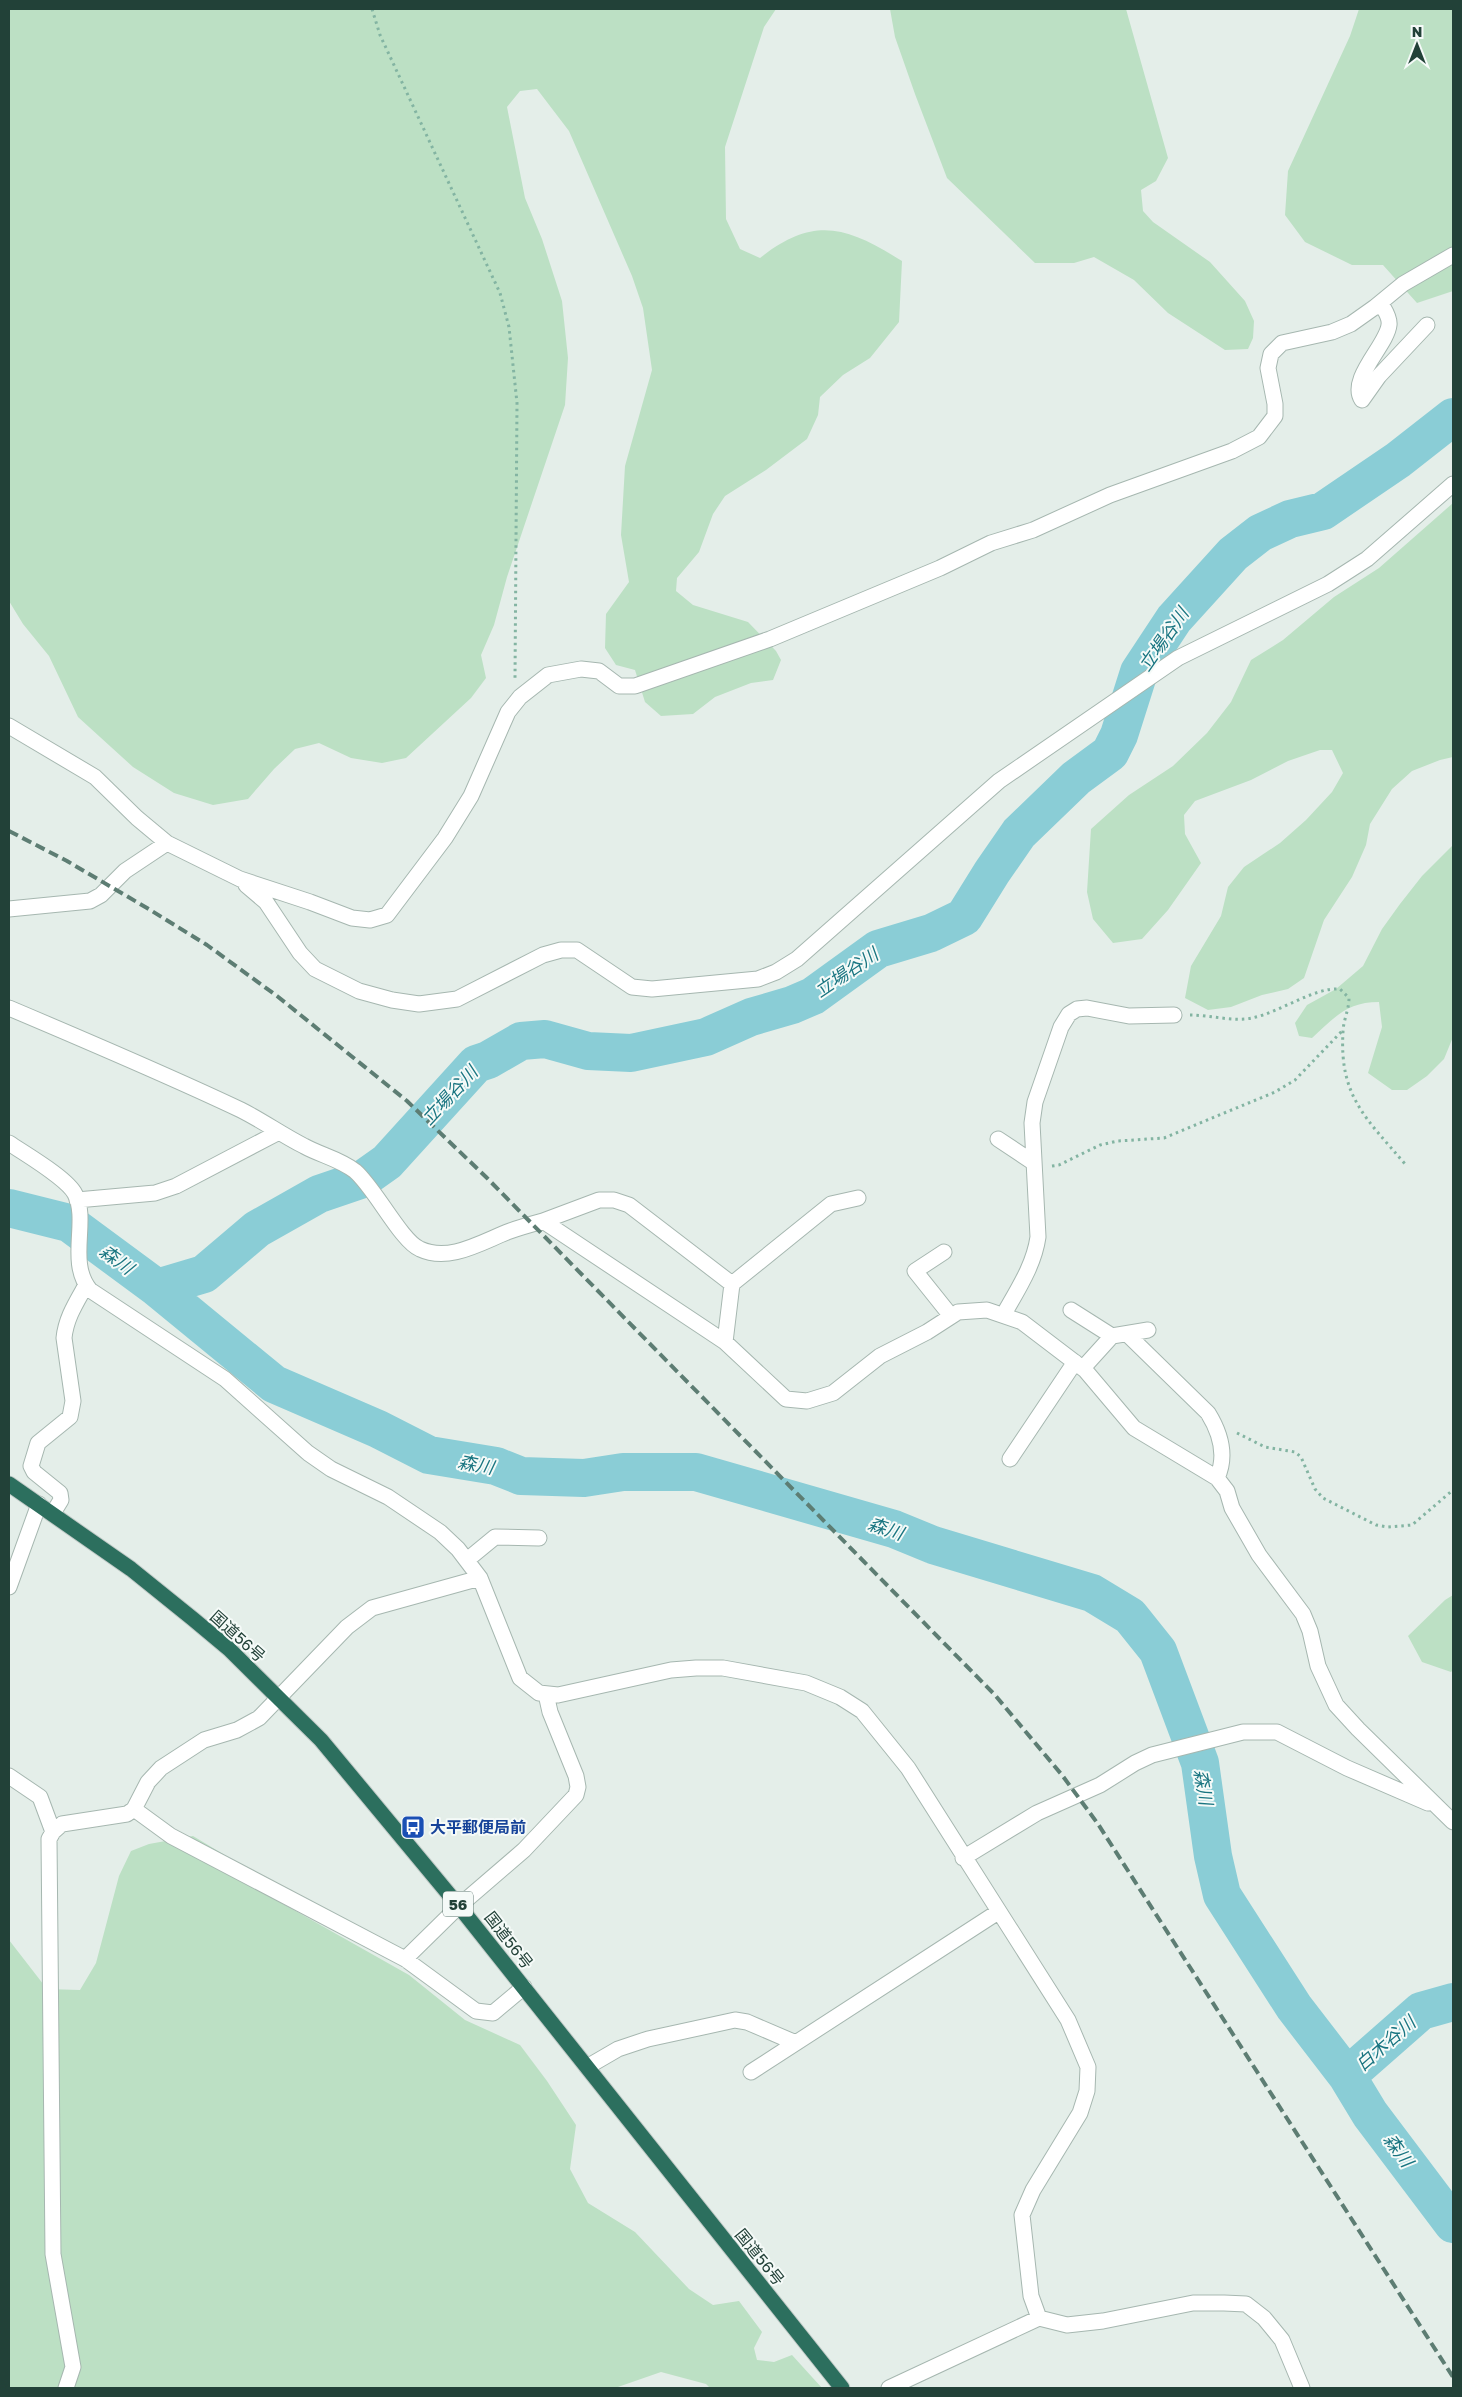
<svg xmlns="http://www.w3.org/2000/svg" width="1462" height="2397" font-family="'Golos Text','Noto Sans JP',sans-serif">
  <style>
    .green { fill: #bce0c4 }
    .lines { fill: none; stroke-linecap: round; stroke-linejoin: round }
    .river { stroke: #8acdd6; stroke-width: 38 }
    .street-casing { stroke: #a6b7b0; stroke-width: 17 }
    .highway-casing { stroke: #c1cac7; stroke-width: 17 }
    .path { stroke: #83b4a2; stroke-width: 3; stroke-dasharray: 2.5 4; stroke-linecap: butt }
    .street { stroke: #fff; stroke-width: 15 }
    .highway { stroke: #2c6f5e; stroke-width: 15 }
    .rail { stroke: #5d7d73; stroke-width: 4; stroke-dasharray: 10 5; stroke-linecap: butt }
    .labels { text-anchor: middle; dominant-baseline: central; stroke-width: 4; stroke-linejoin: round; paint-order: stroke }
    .shield { fill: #f5faf8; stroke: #617872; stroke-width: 1 }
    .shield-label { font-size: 15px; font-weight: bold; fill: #224138 }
    .street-label { font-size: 16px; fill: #224138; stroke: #f5faf8 }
    .transit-label { font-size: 16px; font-weight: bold; fill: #164399; stroke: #f5faf8; text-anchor: start }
    .water-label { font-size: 18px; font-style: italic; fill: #197581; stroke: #f5faf8 }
  </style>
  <rect width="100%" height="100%" fill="#e4eee9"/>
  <!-- green -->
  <path class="green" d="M9,9H776L764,27L725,147L726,219L740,249L760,258C815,215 847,227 902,261L899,322L870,358L843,375L820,397L818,415L807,439L766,470L725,496L713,514L699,552L677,578L676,591L693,605L748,622L776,651L781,660L773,680L751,683L715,697L693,714L661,716L645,702L635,670L616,665L605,648L606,614L629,582L621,535L625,466L652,370L643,308L632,276L569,131L537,89L520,91L507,107L525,198L542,239L562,301L568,358L565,405L507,577L494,625L481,655L486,678L471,698L406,758L382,763L351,758L319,743L295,749L274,769L248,799L213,805L174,793L133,767L78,717L49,656L23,624L9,601Z
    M890,9H1126L1168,158L1156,181L1141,190L1143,211L1153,222L1210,262L1245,301L1254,321L1253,338L1248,349L1225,350L1168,313L1134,280L1094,257L1074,263H1035L947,178L915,94L895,37Z
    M1359,9H1453V291L1417,303L1383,265H1352L1305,242L1285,215L1288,171L1350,36Z
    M1453,503V757L1440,760L1412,771L1392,789L1370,824L1366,845L1352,877L1324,920L1304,978L1288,989L1262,995L1231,1007L1208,1010L1185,998L1191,966L1221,916L1228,887L1244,867L1280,843L1306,820L1332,792L1343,773L1332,750H1320L1288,761L1251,780L1195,801L1184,815L1185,834L1201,863L1168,910L1142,939L1113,943L1093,919L1087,892L1091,829L1129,795L1173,766L1207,733L1231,702L1251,660L1283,640L1334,597L1379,568Z
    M1453,845V1037L1444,1059L1427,1076L1407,1090H1392L1368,1073L1382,1027L1379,1002C1347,1002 1335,1017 1312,1038L1299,1036L1295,1023L1307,1005L1336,989L1363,966L1382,929L1400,904L1422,876Z
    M1453,1595V1670L1451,1672L1422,1662L1408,1636L1445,1600Z
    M193,1836L223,1854L262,1892L409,1975L465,2020L520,2045L547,2081L576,2125L570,2169L588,2203L635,2232L689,2289L713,2305L739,2301L762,2332L754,2348L757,2360L774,2362L792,2355L822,2388H710L706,2384L661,2372L615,2388H9V1940L47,1989L80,1990L96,1963L119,1876L131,1851L149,1844Z"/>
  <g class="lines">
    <!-- river -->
    <path class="river" d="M9,1208L69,1223L157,1288L274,1384L378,1429L429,1455L496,1466L521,1476L584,1478L623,1472H696L894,1529L933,1545L1092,1593L1130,1616L1158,1651L1200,1763L1213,1856L1222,1895L1294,2007L1347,2076L1370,2114L1453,2224
      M157,1288L204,1274L257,1229L319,1194L363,1179L387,1162L476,1064L488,1060L521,1041L545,1039L588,1051L631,1053L706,1037L751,1017L792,1005L813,996L878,949L931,933L964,917L992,872L1019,833L1076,778L1110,753L1119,735L1139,672L1174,619L1233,554L1260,533L1290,519L1323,511L1398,460L1453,417
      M1347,2076L1421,2011L1453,2002"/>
    <!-- street casing -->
    <g class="street-casing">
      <path id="street" d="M1375,307L1403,284L1453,255
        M9,726L95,777L137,818L167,843L240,879L310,902L352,918L370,920L387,915L445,838L471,796L508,712L520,697L548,675L581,669L599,671L619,686H635L770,639L940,568L991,543L1033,530L1110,495L1232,451L1259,437L1275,416V404L1268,368L1271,354L1282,343L1332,332L1351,324L1375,307H1383C1386,312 1390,319 1389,325C1387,345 1348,379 1362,400L1379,376L1427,325
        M246,885L266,902L300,953L315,969L359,991L392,1000L419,1004L457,999L543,955L561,950H577L632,987L652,989L758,979L776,972L797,959L999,781L1178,658L1328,584L1367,559L1453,484
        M9,909L90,901L101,895L125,871L167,843
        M9,1008C87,1041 165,1074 241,1110C263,1121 282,1135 304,1146C320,1155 340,1159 355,1171C375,1188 401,1241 420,1249C450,1263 483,1241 510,1231C521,1227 532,1224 543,1221L725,1342L786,1399L807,1401L833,1393L880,1356L927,1332L958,1312L987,1310L1022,1322L1085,1370L1134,1428L1217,1478L1227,1491L1232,1508L1259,1555L1303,1614L1310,1631L1318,1666L1336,1705L1358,1729L1453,1822
        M998,1139L1034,1163
        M9,1143C25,1154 67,1178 75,1194C89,1221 67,1262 90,1290L225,1379L308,1453L331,1469L388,1497L440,1532L458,1549L480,1578L520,1678L539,1693L558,1695L671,1670L696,1668H723L806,1683L840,1697L862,1711L908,1768L1068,2020L1088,2067L1087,2091L1080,2113L1033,2190L1022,2215L1031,2296L1039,2318
        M77,1200L155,1193L176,1186L279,1132
        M543,1221L599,1200H614L629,1205L732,1284L725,1342
        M944,1252L915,1271L951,1316
        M732,1284L831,1204L858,1198
        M1071,1310L1112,1336
        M1004,1314C1018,1289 1034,1265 1038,1237L1032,1123L1035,1102L1061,1027L1069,1014L1077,1009L1087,1008L1129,1016L1174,1015
        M1127,1334L1208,1413C1221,1434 1227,1456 1217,1478
        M1083,1368L1112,1336L1148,1330
        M1010,1459L1075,1362
        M53,1513L61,1500L60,1493L34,1472L31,1466L38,1443L70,1417L73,1401L64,1338C66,1318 76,1303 86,1285
        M467,1560L495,1537L539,1538
        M9,1587L39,1504
        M9,1776L40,1797L53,1832
        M134,1809L171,1836L405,1959L476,2011L493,2013L524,1987
        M963,1858L1037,1813L1100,1785L1135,1763L1152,1755L1243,1732H1277L1347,1768L1428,1803
        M405,1959L459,1906L524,1850L576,1795L578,1787L576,1776L550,1712L546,1694
        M587,2067L618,2049L648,2039L735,2020L747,2022L796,2043
        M751,2072L998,1912
        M66,2388L73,2367L53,2254L49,1839L53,1832L62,1824L127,1814L134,1809L148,1782L161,1768L204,1740L237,1730L259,1718L347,1627L372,1608L480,1578
        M889,2388L1039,2318L1067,2325L1103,2321L1193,2303H1224L1246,2304L1264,2318L1282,2340L1302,2388"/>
    </g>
    <!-- highway casing -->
    <g class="highway-casing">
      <path id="highway" d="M9,1484L131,1569L193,1619L229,1649L321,1740L462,1910L842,2388"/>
    </g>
    <!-- path -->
    <path class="path" d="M372,9L380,35L500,293L509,327L517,403L515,679
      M1190,1015C1210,1015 1233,1022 1252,1018C1281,1012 1314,987 1340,989L1349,998C1349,1010 1343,1021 1343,1032C1339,1097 1367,1119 1405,1164
      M1052,1166L1059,1165L1100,1145L1118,1141L1164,1138L1275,1092L1295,1080L1343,1030
      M1237,1433L1265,1447L1295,1452L1301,1457L1315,1489L1323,1498L1376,1525L1388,1527L1412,1525L1453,1490"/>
    <!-- street -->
    <use href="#street" class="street"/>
    <!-- highway -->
    <use href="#highway" class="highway"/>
    <!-- rail -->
    <path class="rail" d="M9,831L67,861L147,908L207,945L277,996L407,1101L486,1177L995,1695L1062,1775L1098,1824L1453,2377"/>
  </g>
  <!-- icons -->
  <defs>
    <g id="bus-square" transform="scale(1.25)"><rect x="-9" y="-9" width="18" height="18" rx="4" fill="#1a4fb4" stroke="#f5faf8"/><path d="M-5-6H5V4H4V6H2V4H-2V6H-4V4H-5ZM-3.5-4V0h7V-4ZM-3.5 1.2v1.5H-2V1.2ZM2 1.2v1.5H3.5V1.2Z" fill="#fff"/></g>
  </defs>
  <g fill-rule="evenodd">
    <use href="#bus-square" x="413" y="1827"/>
  </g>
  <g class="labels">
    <!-- shield labels -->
    <rect class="shield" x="443" y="1891.5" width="30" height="25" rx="4"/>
    <g class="shield-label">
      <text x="458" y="1904">56</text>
    </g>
    <!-- street labels -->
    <g class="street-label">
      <text transform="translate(238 1636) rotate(42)">国道56号</text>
      <text transform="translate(509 1940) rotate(52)">国道56号</text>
      <text transform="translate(760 2257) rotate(51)">国道56号</text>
    </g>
    <!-- transit labels -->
    <g class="transit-label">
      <text x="430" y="1827">大平郵便局前</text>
    </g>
    <!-- water labels -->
    <g class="water-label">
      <text transform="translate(1163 639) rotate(-55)">立場谷川</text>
      <text transform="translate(846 972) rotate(-34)">立場谷川</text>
      <text transform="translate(449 1095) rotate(-47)">立場谷川</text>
      <text transform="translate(117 1259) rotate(36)">森川</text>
      <text transform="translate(476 1464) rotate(11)">森川</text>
      <text transform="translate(886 1528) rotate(18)">森川</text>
      <text transform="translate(1204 1787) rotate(80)">森川</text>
      <text transform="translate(1385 2043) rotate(-41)">白木谷川</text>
      <text transform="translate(1399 2150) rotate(54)">森川</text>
    </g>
  </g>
  <!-- border -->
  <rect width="1462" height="2397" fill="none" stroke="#224138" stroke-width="20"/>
  <!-- north arrow -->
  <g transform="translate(1417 45)" stroke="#f5faf8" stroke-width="4" paint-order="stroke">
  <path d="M0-4L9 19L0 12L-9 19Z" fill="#224138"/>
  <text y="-8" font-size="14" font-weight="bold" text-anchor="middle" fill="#224138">N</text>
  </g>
</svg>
